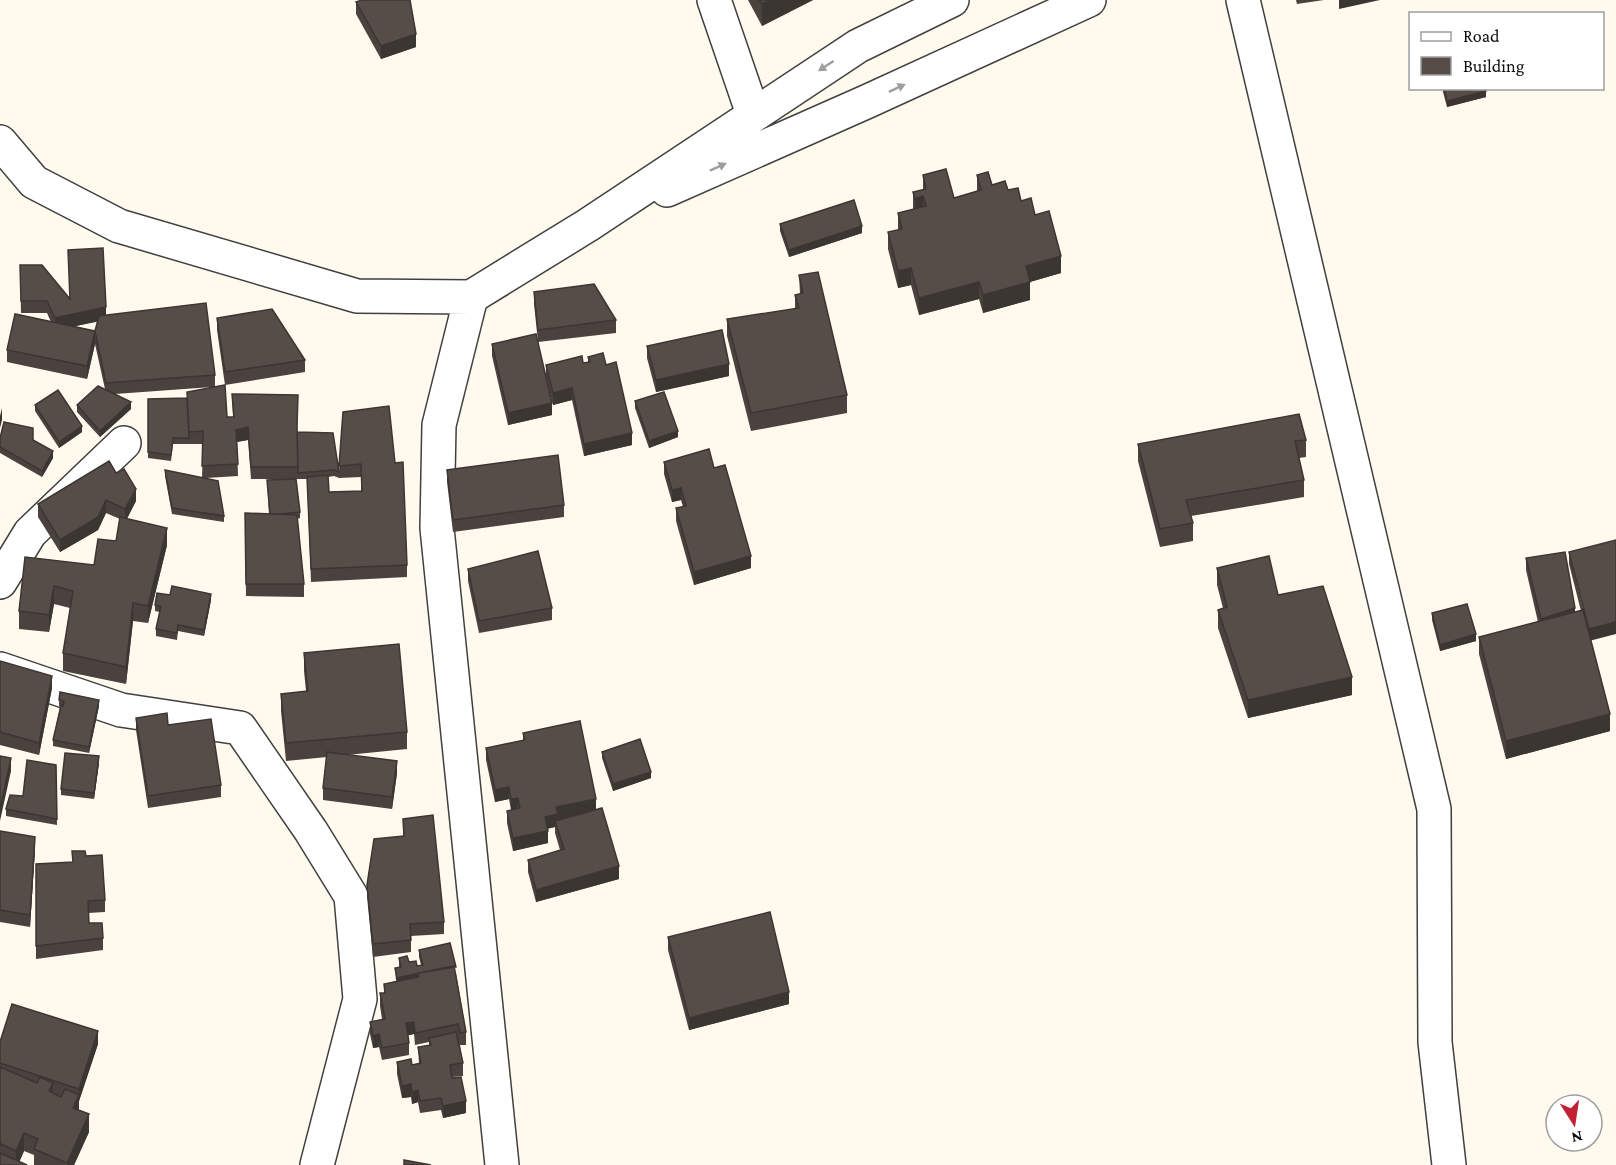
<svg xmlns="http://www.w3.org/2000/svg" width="1616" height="1165" font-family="'Crimson Pro',serif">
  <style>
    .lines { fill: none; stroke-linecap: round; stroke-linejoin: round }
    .minor-casing { stroke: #404040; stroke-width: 36 }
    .minor { stroke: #fff; stroke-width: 33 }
    .wall { fill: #4a423f; fill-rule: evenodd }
    .shaded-wall { fill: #3c3633 }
    .building { fill: #564d49; stroke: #3c3633; stroke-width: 1.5 }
    .oneway { fill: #9e9e9e }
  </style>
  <rect width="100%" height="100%" fill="#fffaed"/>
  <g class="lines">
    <!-- minor casing -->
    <g class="minor-casing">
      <path id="minor" d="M714,0L753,114
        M1243,0L1434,809L1435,1042L1449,1165
        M0,142L34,182L119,226L357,296L471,297L588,225L858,46L952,0
        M667,190L866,102L1089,0
        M471,297L439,425L437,528L502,1165
        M0,582L30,533L124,443
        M0,669L121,710L240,728L311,831L351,896L360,999L317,1165"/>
    </g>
    <!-- minor -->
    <use href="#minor" class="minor"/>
  </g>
  <!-- wall -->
  <path class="wall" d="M748,0H813L762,26Z
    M1296,0H1324L1297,4Z
    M356,2L416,47L381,59L356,14Z
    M1442,88H1486V97L1447,107Z
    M923,175L954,198L977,191V175L992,185L1008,190L1035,215L1061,273L1030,282V300L983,313L979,299L919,315L911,285L898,288L888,249V232L898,230V213L913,209V192L923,190Z
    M780,224L862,233L789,257L780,231Z
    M68,250L106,315L215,375V387L227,417H233L232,394L298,408L297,432L339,472L343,412L407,565V577L311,582L307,479H296L300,512V518L297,519L304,584V597L246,596L245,513L269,514L267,480L284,479H251L248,440L237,442L238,476L206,478L224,516V522L172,514L165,476V470L202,478L203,444H173L171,461L148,458V399L187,398L212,387L115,394L131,409L100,437L77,412V405L105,389L95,344L87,379L7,362V350L51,322L47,313H21L20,265L70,298ZM98,321L95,331L72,327ZM334,476L339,478L361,477V491L329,492L328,477Z
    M799,275L847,395V413L751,431L727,336V319L795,309V295L800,294Z
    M534,292L616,320V333L538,342L534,304Z
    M217,318L305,360V372L225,385L217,330Z
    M492,344L552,415L508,425L492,356Z
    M647,346L729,376L656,392L647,358Z
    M588,357L606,365L632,445L584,456L572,400L553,405L546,377V365L583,363L588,362Z
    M635,401L678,437L649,448L635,408Z
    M35,405L82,432L59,448L35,411Z
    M0,438L33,440L53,458L42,477L0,453Z
    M1306,440V457L1299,458L1304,480V497L1191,516L1193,523V541L1160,547L1138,461V444Z
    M664,462L714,468L751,568L694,585L676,521V508L683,507L681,500L672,502L664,474Z
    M447,470L564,505V517L453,532L447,482Z
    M116,473L136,501L127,519L167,545L148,623L133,621L126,684L63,671V653L70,608L54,604L49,632L19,629V611L25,557L94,565L116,541L120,519L106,513L98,530L60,552L38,517V504Z
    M1569,552L1591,641L1610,731L1506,759L1479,654V637L1538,622L1526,570V558L1575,612L1581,611L1569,564Z
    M1217,568L1278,595L1352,695L1248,718L1218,628V610L1223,608L1217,585Z
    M468,569L552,608V620L479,633L468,581Z
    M170,595L211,600L204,636L178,631L177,640L156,636V629L160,612L155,611V605Z
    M1432,613L1476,641L1440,651L1432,620Z
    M304,653L407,732V749L347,755L397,773L392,809L323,800V788L327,757L286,761L281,711V694L306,691L304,671Z
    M0,661L52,688L39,755L0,745Z
    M59,700L99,706L89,753L53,746V740L60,707L59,706Z
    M136,718L168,725L221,785V797L148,808L136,730Z
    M523,733L596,810L619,879L536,902L528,872V860L560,850L555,833V827L547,829L548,843L513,851L507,823V811L511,810L509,799L495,802L486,760V748L523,740Z
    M602,752L651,778L613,791L602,758Z
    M99,763L94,799L61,795V789Z
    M56,765L57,825L6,816V809L23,796Z
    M403,819L444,922V934L411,936V952L373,957L367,897V885L403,836Z
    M0,831L35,849L30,927L0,922Z
    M86,856L105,900V912L88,913L89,923L103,938V950L36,959V864L72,862Z
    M668,937L789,1004L689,1030L668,950Z
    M419,950L456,973L466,1032V1045H460L463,1063V1076L452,1077L466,1113L443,1118L441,1110L420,1113L418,1102L412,1104L411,1097L402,1098L397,1074V1062L412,1065L419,1064L418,1047L429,1045V1042L415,1045L414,1034L408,1035L409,1043V1055L382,1060L379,1047L373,1048L370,1034V1022L382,1019L380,1006V993H384V984L396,981L395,968L399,967V958L417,966L421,965L419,957Z
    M0,1042L98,1044L79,1101V1110L89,1132L74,1165H34V1155L24,1151L19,1162L0,1165Z"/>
  <!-- shaded-wall -->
  <path class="shaded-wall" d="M770,0H813L762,26V4Z
    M1339,0H1380L1339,9Z
    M416,34V47L381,59V46Z
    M1486,91V97L1447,107V101Z
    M923,196V214L915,216V199Z
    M862,226V233L789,257V250Z
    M1061,256V273L1026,283V266Z
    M911,268V285L898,288V271Z
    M979,282V299L919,315V298Z
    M1030,282V300L983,313V295Z
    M106,307V320L55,330V318Z
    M95,331V344L87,379V366Z
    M729,364V376L656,392V380Z
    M572,388V400L553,405V393Z
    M131,402V409L100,437V431Z
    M552,403V415L508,425V413Z
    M2,408V420L0,428V416Z
    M82,426V432L59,448V442Z
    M248,427V440L236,442V430Z
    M678,431V437L649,448V441Z
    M632,433V445L584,456V444Z
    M53,451V458L42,477V471Z
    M681,488V500L672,502V490Z
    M136,489V501L125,521V509Z
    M106,500V513L98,530L60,552V540Z
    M167,528V545L148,623V606Z
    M751,556V568L694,585V572Z
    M54,586V604L49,632V615Z
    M211,594V600L204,636V630Z
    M133,603V621L126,684V667Z
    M1575,608V620L1541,631V619Z
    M1616,622V634L1589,641V629Z
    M1476,634V641L1440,651V645Z
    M52,676V688L39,755V743Z
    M1352,677V695L1248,718V700Z
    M99,700V706L89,753V747Z
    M1610,714V731L1506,759V741Z
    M99,756V763L94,799V793Z
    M11,758V771L0,821V809Z
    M397,761V773L392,809V797Z
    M651,772V778L613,791V784Z
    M509,787V799L495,802V790Z
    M518,798V810L511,812V799Z
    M596,799V811L558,819V827L555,821V827L545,829V817L556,807Z
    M548,831V843L513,851V838Z
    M35,837V849L30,927V915Z
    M619,866V879L536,902V890Z
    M418,973V979L397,985V978L419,973Z
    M789,992V1004L689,1030V1018Z
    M414,1022V1034L406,1036V1023Z
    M98,1031V1044L79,1101V1089Z
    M379,1034V1047L373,1048V1036Z
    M53,1083V1100L49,1091Z
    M411,1084V1097L402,1098V1086Z
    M418,1090V1102L412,1104V1092Z
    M79,1095V1113L73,1108Z
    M466,1101V1113L443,1118V1106Z
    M89,1114V1132L74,1165H67Z
    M24,1133V1151L18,1165H16V1151Z"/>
  <!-- building -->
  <path class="building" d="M362,0H410L416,34L381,46L356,2Z
    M759,0H770L762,4Z
    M1444,88H1486V91L1447,101Z
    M946,169L954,198L981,190L977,175L988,172L992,185L1005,181L1008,190L1018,188L1021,201L1031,198L1035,215L1049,211L1061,256L1026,266L1030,282L983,295L979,282L919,298L911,268L898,271L888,232L902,229L898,213L926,206L923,196L915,199L913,192L926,189L923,175Z
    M854,200L862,226L789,250L780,224Z
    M103,248L106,307L55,318L47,301H21L20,265H42L70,299L68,250Z
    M818,272L847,395L751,413L727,319L799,308L795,295L803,293L799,275Z
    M594,284L616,320L538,330L534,292Z
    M206,303L215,375L106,383L95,331L87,366L7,350L15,314L95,331L99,316Z
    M272,309L305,360L225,372L217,318Z
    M722,330L729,364L656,380L647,346Z
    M536,334L552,403L508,413L492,344Z
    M603,353L606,365L616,362L632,433L584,444L572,388L553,393L546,365L582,356L583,363L590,362L588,357Z
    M225,385L227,417H234L232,394L298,395L297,426L298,467H251L248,427L236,430L238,464L202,466L203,431L189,432L187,392Z
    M98,386L131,402L100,431L77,405Z
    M58,390L82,426L59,442L35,405Z
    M664,392L678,431L649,441L635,401Z
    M187,398L189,438H173L171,455L148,452V399Z
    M389,406L395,463L403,462L407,565L311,569L307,477L328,475L329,492L362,491L361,464L339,466L343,412Z
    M1299,414L1306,440L1295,441L1304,480L1186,500L1193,523L1160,529L1138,444Z
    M4,422L33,428V440L53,451L42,471L0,447V438Z
    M297,432L333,433L339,472L334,470L298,473Z
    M709,449L714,468L725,465L751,556L694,572L676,508L686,506L681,488L672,490L664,462Z
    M558,455L564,505L453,520L447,470Z
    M109,461L116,473L124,469L136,489L125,509L106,500L98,517L60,540L38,504Z
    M165,470L218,481L224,516L172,508Z
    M296,479L300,512L279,514H270L267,480Z
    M245,513L297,515L304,584H246Z
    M120,517L167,528L148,606L133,603L126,667L63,653L73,591L54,586L49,615L19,611L25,557L94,565L98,539L116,541Z
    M1616,540V622L1589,629L1569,552Z
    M538,551L552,608L479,621L468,569Z
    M1565,552L1575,608L1541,619L1526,558Z
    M1269,556L1278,595L1323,586L1352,677L1248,700L1218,610L1227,607L1217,568Z
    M172,586L211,594L204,630L178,625L177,633L156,629L161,606L155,605L157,593L170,595Z
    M1467,604L1476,634L1440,645L1432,613Z
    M1583,610L1610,714L1506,741L1479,637Z
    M399,644L407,732L286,743L281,694L308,691L304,653Z
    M0,661L52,676L39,743L0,732Z
    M60,692L99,700L89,747L53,740L61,706H63L64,701L59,700Z
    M167,713L168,725L211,719L221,785L148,796L136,718Z
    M580,721L596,799L556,807L558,814L545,817L548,831L513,838L507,811L520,808L518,798L511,799L509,787L495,790L486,748L525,740L523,733Z
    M640,739L651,772L613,784L602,752Z
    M327,752L397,761L392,797L323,788Z
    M65,753L99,756L94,793L61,789Z
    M0,756L11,758L0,809Z
    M27,760L56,765L57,819L6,809L10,795L23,796Z
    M602,808L619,866L536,890L528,860L564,849L555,821Z
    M433,815L444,922L410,924L411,940L373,944L367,885L374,839L404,836L403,819Z
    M0,831L35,837L30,915L0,910Z
    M72,851H85L86,856L102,855L105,900L88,901L89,923H102L103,938L36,946V864L73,862Z
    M770,912L789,992L689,1018L668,937Z
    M450,943L456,967L419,973L397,978L395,968L401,967L399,958L407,956L409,962L416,961L417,966L423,965L419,950Z
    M454,966L466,1032L460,1033L458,1024L415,1033L414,1022L406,1023L409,1043L382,1048L379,1034L373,1036L370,1022L385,1019L380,993H385L384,984L419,977L418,973Z
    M12,1004L98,1031L79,1089L0,1063V1042Z
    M456,1032L463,1063L450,1065L452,1078L461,1077L466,1101L443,1106L441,1098L420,1101L418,1090L412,1092L411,1084L402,1086L397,1062L411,1059L412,1065L421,1063L418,1047L431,1045L429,1038Z
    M0,1067L37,1083L40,1077L53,1083L49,1091L61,1097L65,1089L79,1095L73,1108L89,1114L67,1163L34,1149L38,1139L24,1133L16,1151L1,1144L0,1146Z
    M0,1153L27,1165H0Z
    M404,1160L431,1165H404Z"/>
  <!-- one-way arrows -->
  <defs><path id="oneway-solid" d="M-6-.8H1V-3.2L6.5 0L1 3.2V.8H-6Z" transform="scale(1.5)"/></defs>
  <g class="oneway">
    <use href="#oneway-solid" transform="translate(826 66) rotate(147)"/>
    <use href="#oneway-solid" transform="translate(897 88) rotate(-25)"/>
    <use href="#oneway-solid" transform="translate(718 167) rotate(-24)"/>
  </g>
  <!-- legend -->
  <rect x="1409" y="12" width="195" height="78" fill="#ffffff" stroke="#9e9e9e" stroke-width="1.5"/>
  <rect x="1421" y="32" width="30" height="9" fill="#ffffff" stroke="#9e9e9e" stroke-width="1.5"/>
  <text x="1463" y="42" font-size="18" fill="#0d0d0d">Road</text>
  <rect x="1421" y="57" width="30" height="18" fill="#564d49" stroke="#9e9e9e" stroke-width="1.5"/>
  <text x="1463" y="72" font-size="18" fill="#0d0d0d">Building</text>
  <!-- north arrow -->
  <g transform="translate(1574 1123) rotate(168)"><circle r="28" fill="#ffffff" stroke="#9e9e9e" stroke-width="1.5"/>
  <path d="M0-4.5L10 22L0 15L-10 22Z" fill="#c22034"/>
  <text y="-9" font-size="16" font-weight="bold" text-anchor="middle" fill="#0d0d0d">N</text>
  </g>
</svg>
